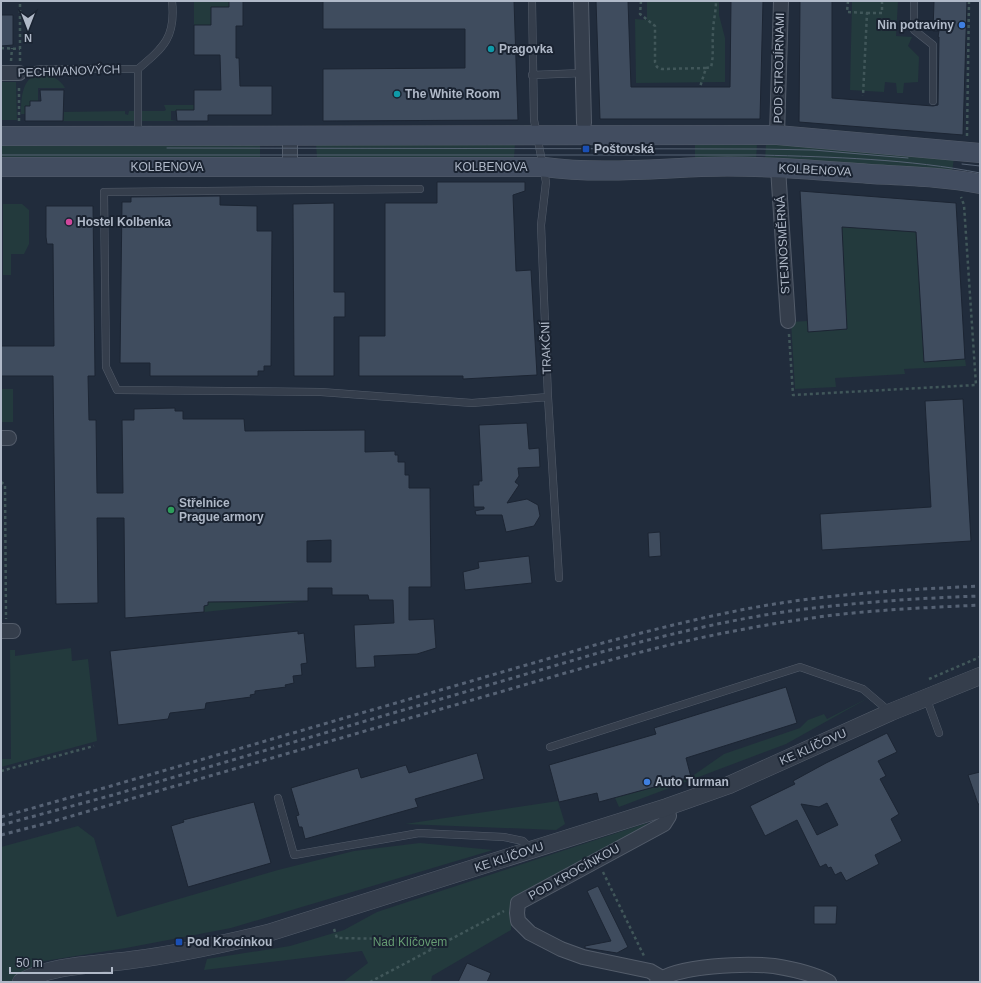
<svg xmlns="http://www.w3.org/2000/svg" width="981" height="983" font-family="Helvetica,sans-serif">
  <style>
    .green { fill: #233a3d }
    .building { fill: #3f4c5e; stroke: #1c2533; fill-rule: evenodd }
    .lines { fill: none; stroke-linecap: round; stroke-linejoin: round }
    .service-casing { stroke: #535c6a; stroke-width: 8 }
    .minor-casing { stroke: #535c6a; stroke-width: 16 }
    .tertiary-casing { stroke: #535c6a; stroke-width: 18 }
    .secondary-casing { stroke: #535c6a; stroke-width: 20 }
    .path { stroke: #41575a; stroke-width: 2.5; stroke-dasharray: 3 3; stroke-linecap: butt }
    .service { stroke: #353e4c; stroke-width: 7 }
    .minor { stroke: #353e4c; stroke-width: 14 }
    .tertiary { stroke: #353e4c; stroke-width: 17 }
    .secondary { stroke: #424d60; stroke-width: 19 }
    .tram { stroke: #566274; stroke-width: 1 }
    .rail { stroke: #566274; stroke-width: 3; stroke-dasharray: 4 4; stroke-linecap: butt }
    .shop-dot { fill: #3f7fe0; stroke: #1a2331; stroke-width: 1.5 }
    .culture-dot { fill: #0f9aa8; stroke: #1a2331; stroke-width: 1.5 }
    .transit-dot { fill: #1a4fb4; stroke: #1a2331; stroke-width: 1.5 }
    .hotel-dot { fill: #d1479c; stroke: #1a2331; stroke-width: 1.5 }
    .leisure-dot { fill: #2e9e5b; stroke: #1a2331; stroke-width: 1.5 }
    .labels { text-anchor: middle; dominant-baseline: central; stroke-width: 4; stroke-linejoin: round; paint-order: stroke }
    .poi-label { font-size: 12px; font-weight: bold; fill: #b0b9c8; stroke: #1a2331; text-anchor: start }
    .street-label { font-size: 12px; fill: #b0b9c8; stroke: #1a2331 }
    .park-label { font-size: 12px; fill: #659b72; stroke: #1a2331 }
  </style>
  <rect width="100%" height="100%" fill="#212c3c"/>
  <!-- green -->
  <path class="green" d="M194,1H243L229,7H211V25H194Z
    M647,1H719V15L725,38V82L636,83L635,19L647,20Z
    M852,1H898L896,36L912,37L908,46L919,57L918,82L904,83L903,93H897L896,83L885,82L884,92L850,90Z
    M41,73C50,74 61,80 65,88H38V101L30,106H25V114H21C21,97 22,77 41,73Z
    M1,82H16L17,120H1Z
    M164,105H194V121H191V113L176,110V111H171V120L177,121H63L64,112L125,111V114L128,115L129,111H164L166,110Z
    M695,142L757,143L756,160L695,161Z
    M515,143L514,158H317L316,144Z
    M766,143L954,158L952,172L765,160Z
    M260,144V158L1,159V145Z
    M3,204H22L29,210V244L24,254H11V275H3Z
    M842,227L916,232L924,361L965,359L966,366L904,369L905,374L835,378L836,387L795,389L791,322L807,321L808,332L847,329Z
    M1,389H13V422H1Z
    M308,601L204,612V606L207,605L208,602Z
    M71,648L72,661L88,659L97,741L1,767V759H11L10,650H15V656Z
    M870,697L786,744L619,807L615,798L691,777L724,754L800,728L808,720L824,714L827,719Z
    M558,801L565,824L556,830L405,824Z
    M647,823L643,831L513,898L511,930L432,976L431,982H343L368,963L362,951L204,970L207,959L290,946L344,930L377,912Z
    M78,826L94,838L117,917L278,870L354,851L420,843L493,850L231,928L126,948L38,962L10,982H1V847Z"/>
  <!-- building -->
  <path class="building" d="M229,1H243V26H236V58H239L240,86H272V115H208V121H177L176,110H194V90H221L220,55H194V25H211V7H229Z
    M323,1H514L518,120L323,121V69L465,68V29H323Z
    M596,1H628L631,87H730L731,1H763L760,119H600Z
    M800,1H832V98L933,106L938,105L939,37H938L939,31H933L934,1H967L963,135L799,122Z
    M1,15H13V45L1,46Z
    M40,90H64L63,121H25V106H30V101H41Z
    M437,182H525V191L513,195L516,271L531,270L537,375L463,379V376H359V336H385V203H437Z
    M800,191L956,203L965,359L924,362L916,232L842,227L847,329L808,332Z
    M220,196V205L257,206V231H272L271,366H264V371H258V376H150V363H120L122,202H131V197Z
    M334,203V292H345V317H334V376H294L293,204Z
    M46,206H93L95,376H88L89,420H96L97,493H123L122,420H134V409L175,408V411H183V419H244L245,431L365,430V452L395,451V455H398V462H405V475H409V488H430L431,587H409V620L434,619L436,648L417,654L374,656L375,667L356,668L354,625L394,623L393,600H369L368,595H332V588H308V601L208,602V605L204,606V612L125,618L124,518H97L98,603L56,604L53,376H1V346H54L53,244H47L46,237ZM331,540V562H307V541Z
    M963,399L971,541L822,550L820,514L931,507L925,401Z
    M527,423L529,449L539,448L540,467L518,468L519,476L515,482L519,485L507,503L527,499L538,505L540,516L534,526L506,532L502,515H476L475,511L484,509V507H474L473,485H479V481H482L479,425Z
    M660,532L661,556L649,557L648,533Z
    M529,556L532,583L465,590L463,572L479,568L478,562Z
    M298,631V634L304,633L307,663L301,664L302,675L293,676L294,683L285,685L286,687L255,691V694L250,695L251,697L206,703L205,709L170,713L168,719L118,725L110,651Z
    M786,687L797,723L686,758L691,777L599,802L597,793L559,802L549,765L656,734L654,728Z
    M887,733L897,752L878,761L886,776L880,779L899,814L891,819L902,841L875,855L879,864L846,881L841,872L835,875L831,867L828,868L826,864L820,867L797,820L765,836L750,806L795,784L793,781L826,763ZM827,803L838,825L817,835L801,804L819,807Z
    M477,753L484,779L415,799L418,807L305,839L302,827H299L296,816L299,815L291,788L358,768L361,778L406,765L409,773Z
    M980,772V804H978L968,775Z
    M254,802L271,863L188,887L171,826L184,822L183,820Z
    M598,886L628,947L617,953L585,948V946L611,941L587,891Z
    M814,906H837L836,924H814Z
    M467,963L491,973L487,982H458Z"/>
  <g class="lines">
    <!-- service casing -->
    <g class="service-casing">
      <path id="service" d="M532,1L534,120L546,182L541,225L548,397L559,578
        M914,1V30L933,45V101
        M19,73L41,69H138
        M532,75L583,73
        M138,136V69C164,47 176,37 172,1
        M420,189L104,192L106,367L117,390L321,392L472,403L548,397
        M926,697L939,733
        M550,747L800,667L863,689L890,712
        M278,798L294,855L419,833L504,837L523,841L531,849"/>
    </g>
    <!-- minor casing -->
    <g class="minor-casing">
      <path id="minor" d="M581,1L584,123
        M1,73H19
        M777,135L781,1
        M290,136V166
        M778,168L788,321
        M1,438H9
        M1,631H13
        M662,978L650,971L583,957L561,949L530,933L518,921L517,913L518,903L664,824L669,816L667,807
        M657,982C676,965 748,963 774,966C793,969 812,973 829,982"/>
    </g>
    <!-- tertiary casing -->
    <g class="tertiary-casing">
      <path id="tertiary" d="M21,982C54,964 95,965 131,960C177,954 223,944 268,933L667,807L729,785L891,712L980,676"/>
    </g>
    <!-- secondary casing -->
    <g class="secondary-casing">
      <path id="secondary" d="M1,136L777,135L980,153
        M1,167H544C596,174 649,169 701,167C758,165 815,170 871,174C907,176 945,177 980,184"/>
    </g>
    <!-- path -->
    <path class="path" d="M641,1L640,14L655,26V62L657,67L662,69L706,68L700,87
      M848,1L847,12L867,13L863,96
      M867,13H882V1
      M1,48L20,49
      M11,61L12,48
      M20,61V1
      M706,68L711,67C714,56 712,44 713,33C713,22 716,12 716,1
      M19,121V86
      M967,136L969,1
      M789,334L793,395L976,385L964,205L961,197
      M1,482L5,485L6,619
      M929,679L980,657
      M1,771L94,746
      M603,872L644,956
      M334,929L337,938L391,939L433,948
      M370,982L504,911"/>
    <!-- service -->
    <use href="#service" class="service"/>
    <!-- minor -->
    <use href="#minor" class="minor"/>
    <!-- tertiary -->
    <use href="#tertiary" class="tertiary"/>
    <!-- secondary -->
    <use href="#secondary" class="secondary"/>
    <!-- tram -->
    <path class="tram" d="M167,148L761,149L813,150L908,158
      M1,155H761C831,157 911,159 980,173
      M962,164L980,166"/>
    <!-- rail -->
    <path class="rail" d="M1,817L111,786L595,645C664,627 732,609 802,600C861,592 921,589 980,586
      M1,825L113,795L598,653C666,635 735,618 805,609C863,602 921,598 980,596
      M1,835L51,822L600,663C668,644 735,629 805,619C863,610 922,608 980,605"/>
  </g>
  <!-- markers -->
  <g class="shop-dot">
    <circle cx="962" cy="25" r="4"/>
    <circle cx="647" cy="782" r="4"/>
  </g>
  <g class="culture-dot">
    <circle cx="491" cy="49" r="4"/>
    <circle cx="397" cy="94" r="4"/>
  </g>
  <g class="transit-dot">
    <rect x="582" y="145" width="8" height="8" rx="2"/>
    <rect x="175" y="938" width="8" height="8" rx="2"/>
  </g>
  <circle class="hotel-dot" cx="69" cy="222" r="4"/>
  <circle class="leisure-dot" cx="171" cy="510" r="4"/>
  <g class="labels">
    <!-- poi labels -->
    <g class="poi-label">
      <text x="954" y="25" text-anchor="end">Nin potraviny</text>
      <text x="499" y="49">Pragovka</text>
      <text x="405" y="94">The White Room</text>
      <text x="594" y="149">Poštovská</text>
      <text x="77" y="222">Hostel Kolbenka</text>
      <text x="179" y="503">Střelnice<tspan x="179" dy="14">Prague armory</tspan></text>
      <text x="655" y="782">Auto Turman</text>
      <text x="187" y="942">Pod Krocínkou</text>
    </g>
    <!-- street labels -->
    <g class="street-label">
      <text transform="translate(779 68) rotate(-89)">POD STROJÍRNAMI</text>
      <text transform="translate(69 71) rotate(-2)">PECHMANOVÝCH</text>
      <text x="167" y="167">KOLBENOVA</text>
      <text x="491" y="167">KOLBENOVA</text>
      <text transform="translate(815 170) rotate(3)">KOLBENOVA</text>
      <text transform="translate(783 245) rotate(-93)">STEJNOSMĚRNÁ</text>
      <text transform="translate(546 348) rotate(-92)">TRAKČNÍ</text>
      <text transform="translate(813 747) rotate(-24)">KE KLÍČOVU</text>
      <text transform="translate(509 857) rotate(-18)">KE KLÍČOVU</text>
      <text transform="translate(574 872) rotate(-29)">POD KROCÍNKOU</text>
    </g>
    <!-- park labels -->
    <g class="park-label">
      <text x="410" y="942">Nad Klíčovem</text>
    </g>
  </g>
  <!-- border -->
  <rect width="981" height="983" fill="none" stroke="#b0b9c8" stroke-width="4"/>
  <!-- north arrow -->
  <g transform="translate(28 28) rotate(180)" stroke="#1a2331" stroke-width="3" paint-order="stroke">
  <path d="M0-3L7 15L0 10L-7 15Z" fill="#b0b9c8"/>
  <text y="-6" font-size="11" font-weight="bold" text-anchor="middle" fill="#b0b9c8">N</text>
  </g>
  <!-- scale -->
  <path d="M10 967v6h102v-6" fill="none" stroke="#b0b9c8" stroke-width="2"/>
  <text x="16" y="967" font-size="12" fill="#b0b9c8" stroke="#1a2331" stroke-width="3" paint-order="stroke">50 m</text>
</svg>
